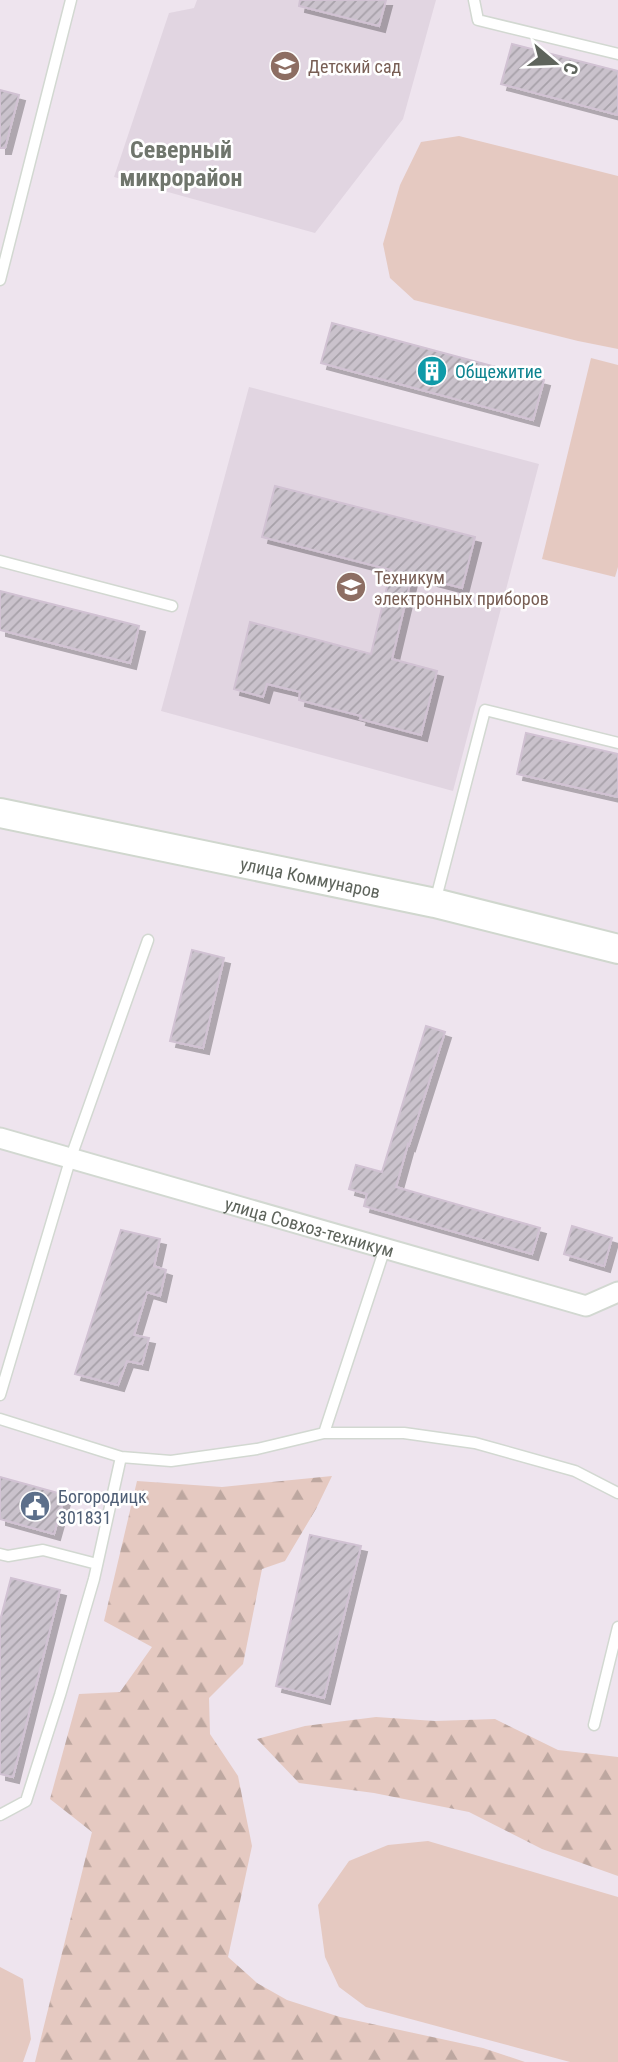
<svg xmlns="http://www.w3.org/2000/svg" width="618" height="2062" font-family="'Roboto Condensed',sans-serif">
  <style>
    .education { fill: #e1d5e1 }
    .forest { fill: url(#forest-firs) }
    .garden { fill: #e5c9c1 }
    .building { fill: url(#building-hatch); stroke: #d1c2d3; stroke-width: 2; filter: url(#shadow) }
    .lines { fill: none; stroke-linecap: round; stroke-linejoin: round }
    .service-casing { stroke: #d2d8d1; stroke-width: 13 }
    .minor-casing { stroke: #d2d8d1; stroke-width: 23 }
    .secondary-casing { stroke: #d0d7ce; stroke-width: 32 }
    .service { stroke: #fff; stroke-width: 10 }
    .minor { stroke: #fff; stroke-width: 19 }
    .secondary { stroke: #fff; stroke-width: 28 }
    .labels { text-anchor: middle; dominant-baseline: central; stroke-width: 5; stroke-linejoin: round; paint-order: stroke }
    .education-label { font-size: 18px; fill: #785e54; stroke: #fff; text-anchor: start }
    .culture-label { font-size: 18px; fill: #0d838f; stroke: #fff; text-anchor: start }
    .street-label { font-size: 18px; fill: #5e645c; stroke: #fff }
    .service-label { font-size: 18px; fill: #4e5e75; stroke: #fff; text-anchor: start }
    .district-label { font-size: 24px; font-weight: bold; fill: #70766d; stroke: #fff }
  </style>
  <defs>
    <pattern id="forest-firs" width="22" height="20" patternUnits="userSpaceOnUse" patternTransform="scale(1.75)"><rect width="22" height="20" fill="#e5c9c1"/><path d="M5 1l3.5 6h-7zM16 11l3.5 6h-7z" fill="#bda7a0"/></pattern>
    <pattern id="building-hatch" width="6" height="6" patternUnits="userSpaceOnUse" patternTransform="scale(1.75)"><rect width="6" height="6" fill="#cac2cc"/><path d="M-1 1l2-2M0 6l6-6M5 7l2-2" fill="none" stroke="#a7a1a9"/></pattern>
    <filter id="shadow"><feDropShadow dx="6" dy="6" stdDeviation="0" flood-color="#0004"/></filter>
  </defs>
  <rect width="100%" height="100%" fill="#eee4ee"/>
  <!-- education -->
  <path class="education" d="M197,0H436L403,119L315,233L114,177L169,13L194,8Z
    M249,387L539,464L453,791L161,711Z"/>
  <!-- forest -->
  <path class="forest" d="M332,1476L316,1509L285,1561L262,1569L243,1664L209,1698L210,1734L238,1776L252,1846L228,1957L257,1983L287,2000L340,2017L483,2048L525,2062H35L92,1832L50,1799L79,1694L120,1692L152,1647L104,1621L137,1481L222,1487Z
    M376,1717L435,1721L495,1719L558,1750L618,1757V1876L542,1849L469,1812L374,1793L299,1783L257,1739L305,1726Z"/>
  <!-- garden -->
  <path class="garden" d="M459,136L618,176V349L578,341L414,300L390,278L383,244L400,185L421,142Z
    M591,358L618,365V567L615,577L542,559Z
    M428,1841L618,1897V2062H570L366,2007L339,1987L325,1957L318,1905L349,1861L388,1845Z
    M0,1967L23,1979L31,2039L23,2062H0Z"/>
  <!-- building -->
  <path class="building" d="M300,0H386L379,26L299,6Z
    M512,44L618,71V115L501,84Z
    M0,90L19,95L5,148H0Z
    M332,323L544,380L533,420L321,363Z
    M275,486L475,537L462,588L412,575L392,659L437,671L421,735L360,719L361,716L299,700L300,692L267,684L263,697L234,689L250,622L371,654L391,570L262,537Z
    M0,591L139,626L130,663L0,630Z
    M526,733L618,754V797L517,774Z
    M192,950L224,958L203,1048L170,1041Z
    M426,1026L445,1032L409,1145L408,1144L396,1187L540,1228L532,1254L364,1206L367,1194L349,1189L356,1165L382,1172Z
    M572,1226L612,1238L604,1266L564,1254Z
    M121,1230L160,1239L154,1266L166,1270L160,1296L147,1292L134,1335L149,1338L142,1364L127,1361L118,1385L75,1374Z
    M0,1477L65,1495L54,1534L0,1519Z
    M310,1535L361,1546L324,1698L276,1686Z
    M11,1578L60,1590L13,1777L0,1774V1621Z"/>
  <g class="lines">
    <!-- service casing -->
    <g class="service-casing">
      <path id="service" d="M474,0L478,20L618,54
        M0,280L71,0
        M0,561L172,606
        M435,902L485,710L618,743
        M0,1395L71,1157L148,940
        M0,1419L121,1457L94,1579L60,1695L26,1801L0,1815
        M324,1433H404L475,1443L575,1471L618,1493
        M121,1457L171,1461L257,1449L324,1433L385,1248
        M0,1554L8,1556L43,1550L97,1564
        M594,1725L618,1627"/>
    </g>
    <!-- minor casing -->
    <g class="minor-casing">
      <g id="minor">
        <path id="s1" d="M0,1138L586,1306L618,1292"/>
      </g>
    </g>
    <!-- secondary casing -->
    <g class="secondary-casing">
      <g id="secondary">
        <path id="s2" d="M0,813L435,903L618,949"/>
      </g>
    </g>
    <!-- service -->
    <use href="#service" class="service"/>
    <!-- minor -->
    <use href="#minor" class="minor"/>
    <!-- secondary -->
    <use href="#secondary" class="secondary"/>
  </g>
  <!-- icons -->
  <defs>
    <g id="school-disc" transform="scale(1.575)"><circle r="9.5" fill="#8d6e63" stroke="#fff"/><path d="M0-5L7-2L0 1L-7-2ZM-4 1L0 2.5L4 1V4Q0 6-4 4Z" fill="#fff"/></g>
    <g id="building-disc" transform="scale(1.575)"><circle r="9.5" fill="#0f9aa8" stroke="#fff"/><path d="M-4-6H4V6H1V3H-1V6H-4ZM-2.5-4.3h1.7v1.8h-1.7ZM.8-4.3h1.7v1.8H.8ZM-2.5-1h1.7V.8h-1.7ZM.8-1h1.7V.8H.8Z" fill="#fff"/></g>
    <g id="university-disc" transform="scale(1.575)"><circle r="9.5" fill="#8d6e63" stroke="#fff"/><path d="M0-5L7-2L0 1L-7-2ZM-4 1L0 2.5L4 1V4Q0 6-4 4Z" fill="#fff"/></g>
    <g id="civic-disc" transform="scale(1.575)"><circle r="9.5" fill="#5c6f8a" stroke="#fff"/><path d="M-.6-6.5H3V-4.5H.6V-3L4-1V1h2V6H-6V1h2V-1L-.6-3ZM-1.2 2.5V6h2.4V2.5Z" fill="#fff"/></g>
  </defs>
  <g fill-rule="evenodd">
    <use href="#school-disc" x="285" y="66"/>
    <use href="#building-disc" x="432" y="371"/>
    <use href="#university-disc" x="351" y="587"/>
    <use href="#civic-disc" x="35" y="1506"/>
  </g>
  <g class="labels">
    <!-- education labels -->
    <g class="education-label">
      <text x="308" y="66">Детский сад</text>
      <text x="374" y="577">Техникум<tspan x="374" dy="21">электронных приборов</tspan></text>
    </g>
    <!-- culture labels -->
    <g class="culture-label">
      <text x="455" y="371">Общежитие</text>
    </g>
    <!-- street labels -->
    <g class="street-label">
      <text stroke="none"><textPath href="#s2" startOffset="317">улица Коммунаров</textPath></text>
      <text stroke="none"><textPath href="#s1" startOffset="322">улица Совхоз-техникум</textPath></text>
    </g>
    <!-- service labels -->
    <g class="service-label">
      <text x="58" y="1496">Богородицк<tspan x="58" dy="21">301831</tspan></text>
    </g>
    <!-- district labels -->
    <g class="district-label">
      <text x="181" y="150">Северный<tspan x="181" dy="28">микрорайон</tspan></text>
    </g>
  </g>
  <!-- north arrow -->
  <g transform="translate(555 63) rotate(109)" stroke="#ffffff" stroke-width="5" paint-order="stroke">
  <path d="M0-5L12 26L0 18L-12 26Z" fill="#5e645c"/>
  <text y="-10" font-size="19" font-weight="bold" text-anchor="middle" fill="#5e645c">С</text>
  </g>
</svg>
